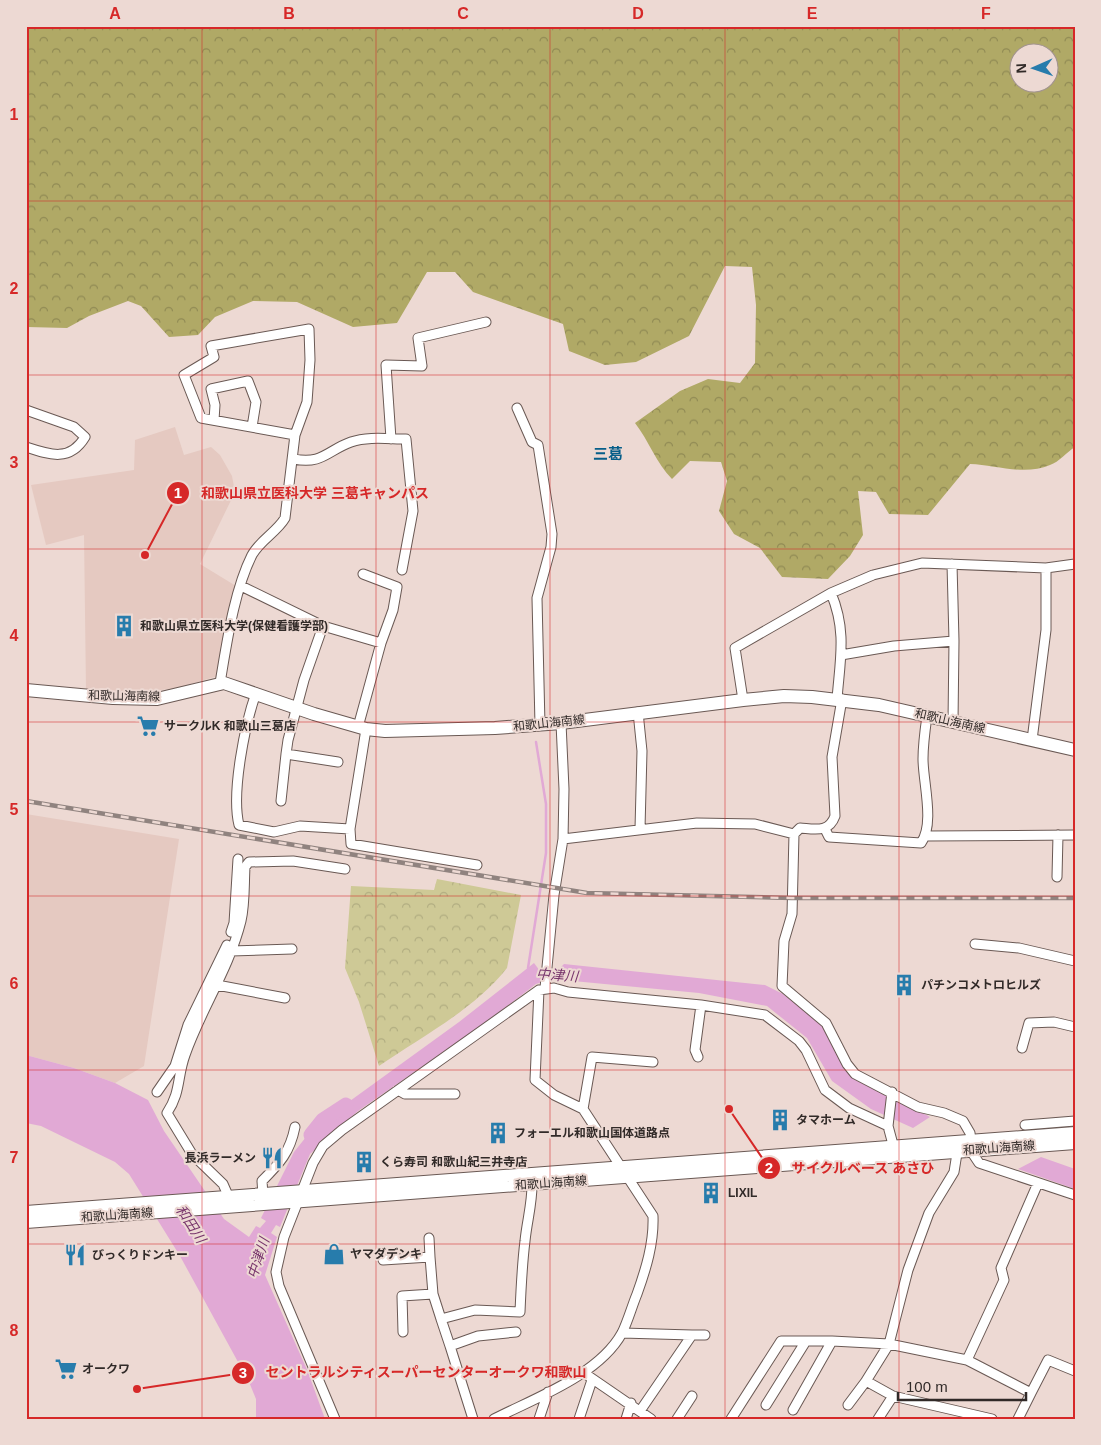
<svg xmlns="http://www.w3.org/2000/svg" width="1101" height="1445" font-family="Arial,'Noto Sans JP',sans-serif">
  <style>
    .built { fill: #e5c9c1 }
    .forest { fill: url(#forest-crowns); fill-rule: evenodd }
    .park { fill: url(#park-crowns) }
    .water { fill: #e1a9d5 }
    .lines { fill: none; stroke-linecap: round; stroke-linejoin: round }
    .stream { stroke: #e1a9d5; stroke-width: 2.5 }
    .river { stroke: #e1a9d5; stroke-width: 15 }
    .minor-casing { stroke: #6a5954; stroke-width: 11 }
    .secondary-casing { stroke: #6a5954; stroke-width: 14 }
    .minor { stroke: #fff; stroke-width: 9 }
    .secondary { stroke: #fff; stroke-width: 12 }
    .rail-casing { stroke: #90837f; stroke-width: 4.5 }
    .rail { stroke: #edd9d3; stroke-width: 2.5; stroke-dasharray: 8; stroke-linecap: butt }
    .grid { fill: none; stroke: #d62828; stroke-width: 1; stroke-opacity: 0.55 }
    .labels { text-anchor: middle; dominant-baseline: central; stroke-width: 4; stroke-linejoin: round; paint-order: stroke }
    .poi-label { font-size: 12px; font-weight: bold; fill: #312a28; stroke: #edd9d3; text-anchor: start }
    .street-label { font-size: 12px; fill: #312a28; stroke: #edd9d3 }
    .water-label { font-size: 14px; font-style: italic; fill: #78356c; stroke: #edd9d3 }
    .quarter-label { font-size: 15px; font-weight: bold; fill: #065e89; stroke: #edd9d3 }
    .leader { fill: none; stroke: #d62828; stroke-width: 2 }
    .callout-dot { fill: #d62828; stroke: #edd9d3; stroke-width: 2 }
    .mark-label { font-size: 15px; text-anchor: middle; font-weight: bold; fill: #fff }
    .callout-label { font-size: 14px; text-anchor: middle; font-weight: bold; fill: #d62828; stroke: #edd9d3; stroke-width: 4; stroke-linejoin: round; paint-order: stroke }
    .neatline { fill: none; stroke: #d62828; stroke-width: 2 }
    .grid-label { font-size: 16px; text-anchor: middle; font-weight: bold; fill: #d62828 }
  </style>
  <defs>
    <pattern id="forest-crowns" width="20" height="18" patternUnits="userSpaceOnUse" patternTransform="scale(1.25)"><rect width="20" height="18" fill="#b0a966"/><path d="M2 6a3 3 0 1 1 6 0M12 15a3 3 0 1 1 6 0" fill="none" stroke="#908a54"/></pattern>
    <pattern id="park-crowns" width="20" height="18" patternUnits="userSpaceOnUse" patternTransform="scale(1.25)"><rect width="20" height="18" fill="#cec996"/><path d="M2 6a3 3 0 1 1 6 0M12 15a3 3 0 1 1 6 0" fill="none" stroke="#b1ad81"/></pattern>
  </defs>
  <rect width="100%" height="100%" fill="#edd9d3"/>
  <!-- built -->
  <path class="built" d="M175,427L184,455L211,447L220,455L232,476L235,492L200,564L236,586L218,676L177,688L152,691H86L84,535L46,545L31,485L134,470L135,440Z
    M26,814L179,839L144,1066L115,1083L74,1068L26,1055Z"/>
  <!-- forest -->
  <path class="forest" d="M26,26H1075V447C1067,452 1059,462 1050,465C1025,476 996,465 970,464L928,515L889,514L876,492L858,491L863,535L850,556L828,579L782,577L760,548L734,534L719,511L727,481L721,462L690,461L672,479C656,463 649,441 635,423L680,391L708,379L740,383L755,363L756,305L752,267L725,266L689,336L636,362L605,365L569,351L563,324L473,292L455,272H427L397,323L353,327L297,302L253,301L215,317L198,335L169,337L141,306L128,301L89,316L67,328L27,327ZM1018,52H1048V82H1018Z"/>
  <!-- park -->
  <path class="park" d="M437,879L521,895L507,968C475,1009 421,1037 379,1066L359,1002L345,968L351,886L434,890Z"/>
  <!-- water -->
  <path class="water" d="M534,963L540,971L556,972L564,964L765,985L783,994L824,1027L849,1073L930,1117L913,1128L871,1109L832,1081L807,1038L767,1006L699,993L552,979L536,984L481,1026L358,1111L310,1154L280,1227L276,1225L271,1233L277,1237L265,1275L308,1372L325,1419H256V1399L249,1382L180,1256L129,1174L115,1162L41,1126L26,1123V1055L74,1068L115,1083L148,1100L164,1131L224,1219L249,1237L256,1226L260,1228L266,1221L261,1218L294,1152L314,1127L459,1022Z
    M1041,1157L1075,1169V1189L1018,1169Z"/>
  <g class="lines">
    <!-- stream -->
    <path class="stream" d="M528,968L546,853V804L536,742"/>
    <!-- river -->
    <path class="river" d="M311,1135L323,1120L346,1105"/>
    <!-- minor casing -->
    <g class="minor-casing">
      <path id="minor" d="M517,408L532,442L538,445L552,534L551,547L537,598L540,725
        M26,410L74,427L85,437C70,462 50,455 26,447
        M214,420L215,405L211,389L248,381L256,402L252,427
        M391,439L386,365L422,366L418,338L486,322
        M294,459C322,465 328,450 351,442C368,436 389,439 406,439L413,511L402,570
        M952,564L954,641
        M241,586L323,626
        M831,593C847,631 840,660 837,699
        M841,655L894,646L954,641L953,722
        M220,683C227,642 234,591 252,555C260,540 277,532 285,518L295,435L201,418L184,375L214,357L211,346L309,329L310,360L307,402L295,435
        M256,693C245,724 231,793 239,825L274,832L300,826L350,829L366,729
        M842,699L832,757L835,816C829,833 815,829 800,828L794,834L792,914L784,941L782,986L826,1023L847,1064L855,1074L918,1107L944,1113L963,1121L970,1133L973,1154L979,1163L1075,1195
        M743,700L735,648L831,593L873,575L922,563L1046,568L1075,564
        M638,712L642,751L640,829
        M561,723L564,789L563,839
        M358,727L381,643L393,610L397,587L363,574
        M1032,740L1046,630V568
        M338,762L286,754L288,740L304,680L323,626L381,643
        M281,801L286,754
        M350,829L351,844L477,865
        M825,829L829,837L921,843C935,824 923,782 923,759C923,744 925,730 927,716
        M926,836L1075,835
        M1057,877L1058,835
        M231,932L234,923L238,859
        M975,944L1019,948L1075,961
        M231,951L292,949
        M217,985L285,998
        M545,988L554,895L563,839L697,823L755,824L794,834
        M1022,1048L1029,1023L1054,1022L1075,1027
        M698,1057L695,1050L701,1005
        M398,1090L405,1094H455
        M157,1092L175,1066L188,1025L227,945
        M583,1109L592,1057L653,1062
        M1025,1125L1075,1121
        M888,1126L892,1092
        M263,1195L262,1181C280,1163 290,1152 295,1127
        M230,1200L223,1184L192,1154L167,1113C181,1092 177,1077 185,1055C201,1009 229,969 241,921C245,904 244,884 245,867L249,862L293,861L345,869
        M383,1260L430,1257L429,1238
        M433,1294L441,1319L475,1310L520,1312C521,1288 522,1265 525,1241C527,1220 533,1201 532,1180
        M441,1319L450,1346L478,1336L516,1332
        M403,1332L402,1296L433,1294L430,1257
        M622,1333L692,1335L640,1411
        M692,1335H705
        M832,1341L889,1344L967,1360L1031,1393L1048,1360L1075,1371
        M450,1346L473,1419
        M967,1360L1004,1280L1001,1268L1038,1183
        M584,1373L651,1419
        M893,1396L992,1419
        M848,1405L866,1381
        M793,1410L832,1341H806
        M335,1419L279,1286L276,1272L284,1237L313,1163L323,1146L342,1130L539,990L554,988L568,992L701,1005L765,1015L799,1041L806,1050L825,1090L849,1108L888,1126L895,1152
        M494,1419C535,1398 599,1375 622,1333C628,1321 632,1306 637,1294C646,1269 654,1243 653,1216L583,1109L554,1095L535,1080L539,990
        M539,1419L548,1392
        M579,1419L592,1380
        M626,1419L631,1403
        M677,1419L692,1396
        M731,1419L781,1341H806L766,1405
        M878,1419L893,1396L866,1381L889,1344L908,1270L929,1213L954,1172L958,1147
        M1018,1419L1031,1393"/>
    </g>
    <!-- secondary casing -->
    <g class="secondary-casing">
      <path id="secondary" d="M26,690L113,698L157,699L224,683L314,714L366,729L385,731L495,728L561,723L743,700L784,696L812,697L879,705L1075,750
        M26,1212L1075,1133
        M26,1222L1075,1143"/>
    </g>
    <!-- minor -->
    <use href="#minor" class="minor"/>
    <!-- secondary -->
    <use href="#secondary" class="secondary"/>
    <!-- rail casing -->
    <g class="rail-casing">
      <path id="rail" d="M26,801L587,893L792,898H1075"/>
    </g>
    <!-- rail -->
    <use href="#rail" class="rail"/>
  </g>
  <!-- grid -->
  <path class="grid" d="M202,26V1419M376,26V1419M550,26V1419M725,26V1419M899,26V1419M26,201H1075M26,375H1075M26,549H1075M26,722H1075M26,896H1075M26,1070H1075M26,1244H1075"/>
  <!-- icons -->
  <defs>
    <g id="building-bare" transform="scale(1.725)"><path d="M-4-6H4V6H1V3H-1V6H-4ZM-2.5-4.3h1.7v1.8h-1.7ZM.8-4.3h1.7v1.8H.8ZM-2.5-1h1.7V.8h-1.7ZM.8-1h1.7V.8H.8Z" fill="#277cac" stroke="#edd9d3" stroke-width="2.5" paint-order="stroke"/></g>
    <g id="supermarket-bare" transform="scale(1.725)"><path d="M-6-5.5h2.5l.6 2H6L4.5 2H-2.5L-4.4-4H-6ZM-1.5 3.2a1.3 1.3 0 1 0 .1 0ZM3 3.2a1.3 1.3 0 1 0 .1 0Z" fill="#277cac" stroke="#edd9d3" stroke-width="2.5" paint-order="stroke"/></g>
    <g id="restaurant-bare" transform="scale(1.725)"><path d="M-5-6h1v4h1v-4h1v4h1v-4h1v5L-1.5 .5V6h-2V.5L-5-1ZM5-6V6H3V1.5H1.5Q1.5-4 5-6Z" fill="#277cac" stroke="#edd9d3" stroke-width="2.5" paint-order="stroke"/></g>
    <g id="shop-bare" transform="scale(1.725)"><path d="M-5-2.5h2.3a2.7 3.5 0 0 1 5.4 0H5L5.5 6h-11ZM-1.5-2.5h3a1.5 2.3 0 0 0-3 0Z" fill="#277cac" stroke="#edd9d3" stroke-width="2.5" paint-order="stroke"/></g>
  </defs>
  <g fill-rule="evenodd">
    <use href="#building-bare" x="124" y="626"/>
    <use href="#supermarket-bare" x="148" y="726"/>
    <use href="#building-bare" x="904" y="985"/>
    <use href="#building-bare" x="780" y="1120"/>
    <use href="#building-bare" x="498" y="1133"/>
    <use href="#restaurant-bare" x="272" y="1158"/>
    <use href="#building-bare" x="364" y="1162"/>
    <use href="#building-bare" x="711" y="1193"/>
    <use href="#shop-bare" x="334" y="1254"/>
    <use href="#restaurant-bare" x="75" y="1255"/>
    <use href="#supermarket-bare" x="66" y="1369"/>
  </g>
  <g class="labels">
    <!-- poi labels -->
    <g class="poi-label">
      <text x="140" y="626">和歌山県立医科大学(保健看護学部)</text>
      <text x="164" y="726">サークルK 和歌山三葛店</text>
      <text x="921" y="985">パチンコメトロヒルズ</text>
      <text x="796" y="1120">タマホーム</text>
      <text x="514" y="1133">フォーエル和歌山国体道路点</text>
      <text x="256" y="1158" text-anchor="end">長浜ラーメン</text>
      <text x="380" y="1162">くら寿司 和歌山紀三井寺店</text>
      <text x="728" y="1193">LIXIL</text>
      <text x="350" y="1254">ヤマダデンキ</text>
      <text x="92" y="1255">びっくりドンキー</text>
      <text x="82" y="1369">オークワ</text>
    </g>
    <!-- street labels -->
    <g class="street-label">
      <text transform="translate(124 696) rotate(1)">和歌山海南線</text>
      <text transform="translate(950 721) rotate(13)">和歌山海南線</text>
      <text transform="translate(549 723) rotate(-6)">和歌山海南線</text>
      <text transform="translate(999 1148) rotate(-4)">和歌山海南線</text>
      <text transform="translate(551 1183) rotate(-4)">和歌山海南線</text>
      <text transform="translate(117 1215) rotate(-4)">和歌山海南線</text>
    </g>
    <!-- water labels -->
    <g class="water-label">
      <text transform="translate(557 975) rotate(4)">中津川</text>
      <text transform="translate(191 1224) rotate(57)">和田川</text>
      <text transform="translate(258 1258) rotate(-72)">中津川</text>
    </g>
    <!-- quarter labels -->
    <g class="quarter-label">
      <text x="608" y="453">三葛</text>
    </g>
  </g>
  <!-- callouts -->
  <path class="leader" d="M145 555L178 493M729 1109L769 1168M137 1389L243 1373"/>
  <g class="callout-dot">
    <circle cx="145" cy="555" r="5"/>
    <circle cx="729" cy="1109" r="5"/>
    <circle cx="137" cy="1389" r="5"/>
    <circle cx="178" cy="493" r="12"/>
    <circle cx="769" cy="1168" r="12"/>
    <circle cx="243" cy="1373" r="12"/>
  </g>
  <g class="mark-label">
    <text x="178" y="498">1</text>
    <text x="769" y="1173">2</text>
    <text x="243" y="1378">3</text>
  </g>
  <g class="callout-label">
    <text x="315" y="498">和歌山県立医科大学 三葛キャンパス</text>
    <text x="863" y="1173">サイクルベース あさひ</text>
    <text x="426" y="1377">セントラルシティスーパーセンターオークワ和歌山</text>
  </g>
  <!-- border -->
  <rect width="1101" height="1445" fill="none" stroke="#edd9d3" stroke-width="55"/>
  <!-- north arrow -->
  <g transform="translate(1034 68) rotate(268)"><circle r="24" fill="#edd9d3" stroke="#a2938f"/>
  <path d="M0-4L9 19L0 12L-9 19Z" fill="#277cac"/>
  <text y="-8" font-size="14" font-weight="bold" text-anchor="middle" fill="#312a28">N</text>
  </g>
  <!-- scale -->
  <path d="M898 1392v8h128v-8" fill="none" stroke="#312a28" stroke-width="2.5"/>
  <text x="906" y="1392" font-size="15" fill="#312a28" stroke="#edd9d3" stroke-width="4" paint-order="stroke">100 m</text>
  <rect x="28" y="28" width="1046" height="1390" class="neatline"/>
  <g class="grid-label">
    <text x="115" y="19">A</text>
    <text x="289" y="19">B</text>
    <text x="463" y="19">C</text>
    <text x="638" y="19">D</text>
    <text x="812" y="19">E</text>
    <text x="986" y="19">F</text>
    <text x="14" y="120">1</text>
    <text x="14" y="294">2</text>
    <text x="14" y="468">3</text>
    <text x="14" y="641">4</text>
    <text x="14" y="815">5</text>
    <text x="14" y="989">6</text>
    <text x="14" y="1163">7</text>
    <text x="14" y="1336">8</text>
  </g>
</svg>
